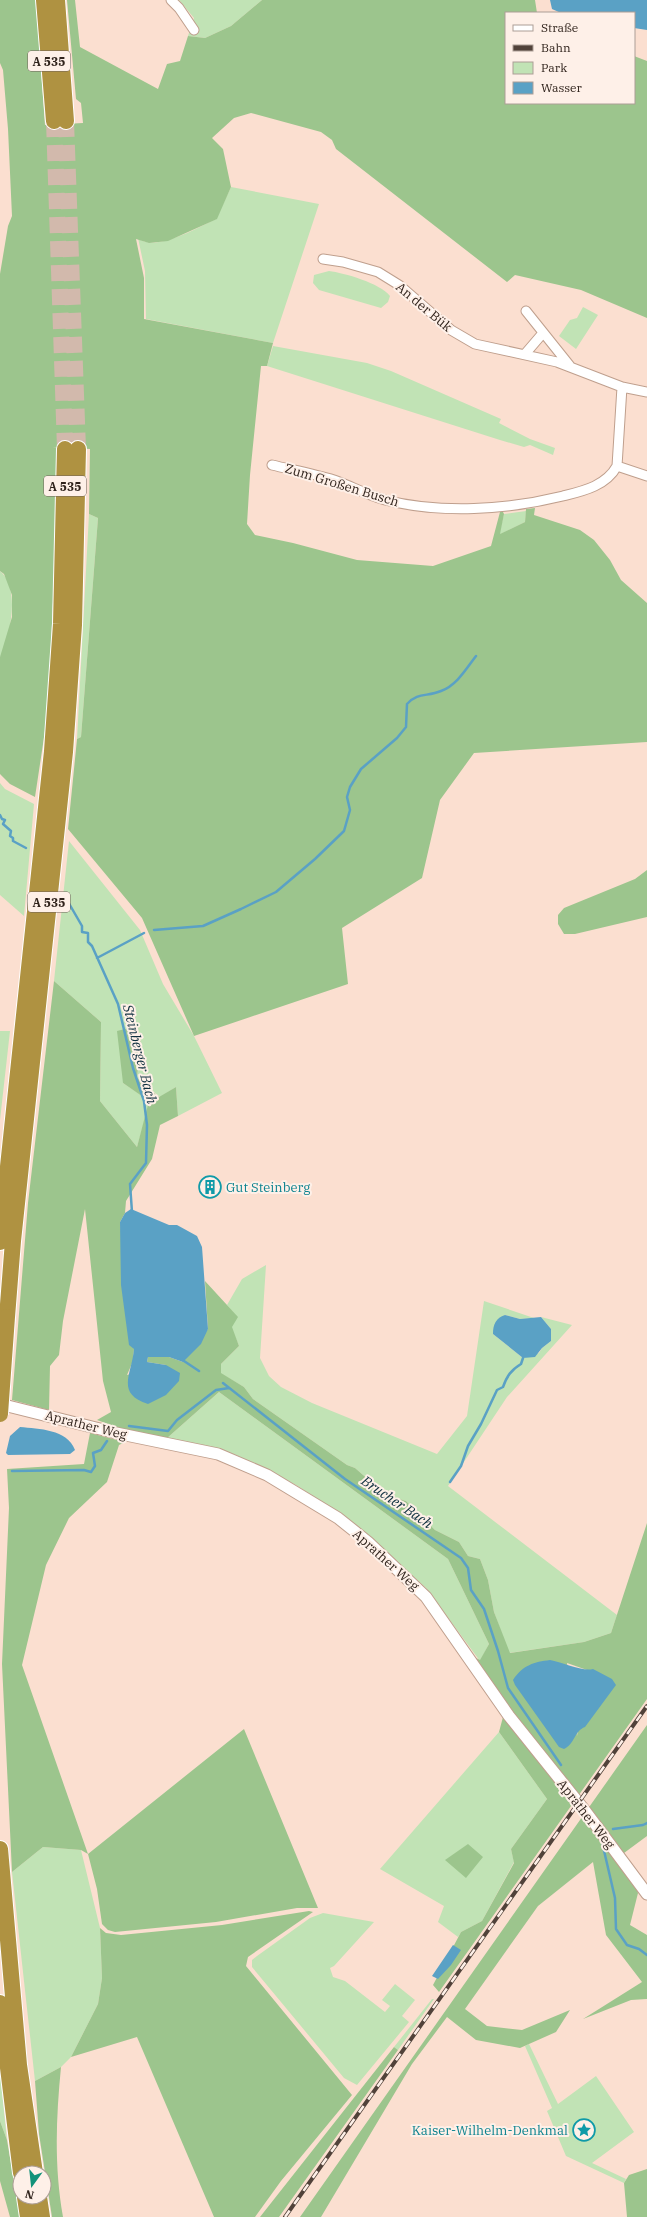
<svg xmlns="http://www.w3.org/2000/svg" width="647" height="2217" font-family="'IBM Plex Serif',serif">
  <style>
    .green { fill: #c1e3b5 }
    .forest { fill: #9cc58d; fill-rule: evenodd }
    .water { fill: #5aa1c5 }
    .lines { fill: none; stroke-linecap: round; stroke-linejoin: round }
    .stream { stroke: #5aa1c5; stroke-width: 2.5 }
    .motorway-tunnel { stroke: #d2b9ac; stroke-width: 16; stroke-dasharray: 16 8; stroke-linecap: butt }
    .minor-casing { stroke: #bf9f8d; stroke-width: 11 }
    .tertiary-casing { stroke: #bf9f8d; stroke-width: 13 }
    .motorway-casing { stroke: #fff; stroke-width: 18 }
    .minor { stroke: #fff; stroke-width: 9 }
    .tertiary { stroke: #fff; stroke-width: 11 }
    .motorway { stroke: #af9241; stroke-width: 16 }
    .rail-casing { stroke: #51423a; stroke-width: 4 }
    .rail { stroke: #fef0e8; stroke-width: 2.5; stroke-dasharray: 8; stroke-linecap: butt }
    .motorway-bridge-casing { stroke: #fff; stroke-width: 18; stroke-linecap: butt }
    .motorway-bridge { stroke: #af9241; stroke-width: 16 }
    .labels { text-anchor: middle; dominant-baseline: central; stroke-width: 4; stroke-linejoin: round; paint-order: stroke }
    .shield { fill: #fef0e8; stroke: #6e6059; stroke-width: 1 }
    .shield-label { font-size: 12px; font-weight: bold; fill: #30231c }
    .street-label { font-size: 13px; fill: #30231c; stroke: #fef0e8 }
    .culture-label { font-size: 13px; fill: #0d838f; stroke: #fef0e8; text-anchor: start }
    .water-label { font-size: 14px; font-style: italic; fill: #0e2f3f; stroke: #fef0e8 }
  </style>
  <rect width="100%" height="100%" fill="#fbdfd0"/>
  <!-- green -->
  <path class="green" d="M179,0H262L231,26L205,38L188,36L194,18Z
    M231,187L319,204L273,343L146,319L145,271L138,238C154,253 199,227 216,219Z
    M329,271C344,273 380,283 390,296L388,302L381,308L319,290L313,283L314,275Z
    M583,307L598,315L576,349L559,336L570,320L577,318Z
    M273,346L367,363L391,371L501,419L499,423L530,439L555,448L553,455L530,445L524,447L500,440L267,366Z
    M526,511L525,522L499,535L504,514Z
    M89,514L98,518L81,737L77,739Z
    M0,571C21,588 10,637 0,658Z
    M0,783L5,789L34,804L24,916L0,895Z
    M69,841L140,930L163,984L194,1036L222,1093L178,1116L176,1087L160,1097L137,1078L141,1036L123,1083L150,1101L137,1147L100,1101L101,1022L54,981Z
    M0,1031H10L0,1120Z
    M266,1265L260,1358L269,1376L281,1387L312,1403L437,1454L467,1416L484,1301L534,1318L520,1319L505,1315L493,1334L523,1358L539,1353L542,1348L551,1341V1329L541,1317L572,1325L507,1397L448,1486L617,1615L611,1633L584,1642L509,1653L494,1612L488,1580L480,1559L468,1556L459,1542L435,1530L406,1501L386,1495L355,1468L347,1465L253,1399L244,1387L220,1373L221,1364L239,1346L231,1327L237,1317L227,1305L242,1279Z
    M219,1392L448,1559L489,1644L480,1661L426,1588L350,1520L296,1485L236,1455L166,1439Z
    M499,1732L547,1799L511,1849L514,1862L482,1921L461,1932L458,1937L438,1922L444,1906L380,1869Z
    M43,1847L81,1850L100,1928L102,1978L98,2004L71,2057L61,2067L35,2081L12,1872Z
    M323,1913L374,1922L334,1966L330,1968L333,1977L345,1981L385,2012L390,2006L382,2000L395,1984L415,2000L402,2016L409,2022L357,2085L344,2078L252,1967V1960L257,1956L310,1918Z
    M432,1999H434L398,2050L394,2047Z
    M529,2044L558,2104L596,2076L634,2132L592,2163L626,2179L624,2183L566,2156L547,2111L552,2108L525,2046Z
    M0,2073L7,2140L0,2121Z"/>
  <!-- forest -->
  <path class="forest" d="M0,0H36L45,125L83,123L81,103L76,99L67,0H75L80,47L158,89L167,64L180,61L188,36L205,38L231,26L262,0H535L537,13H506V103H634V56L647,61V318L581,290L515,275L507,282L336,149L332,140L321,132L251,113L234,118L212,138L223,149L231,187L217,219L168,241L149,243L136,239L144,278V319L273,343L267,366H261L250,475L247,524L255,535L293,543L357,560L433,566L491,546L500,512H503L504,514L500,534L525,522L526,509L535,508L534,515L580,530L594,540L610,560L621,580L647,603V742L474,753L440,800L422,878L342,928L348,984L194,1036L142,918L68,829L77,739L81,737L98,518L89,514L90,449L53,447L60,448L48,711L35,797L10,784L0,774V657L12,617V595L4,574L0,571V274L8,226L12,216L8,129L3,70L0,63Z
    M647,870V917L575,934H564L558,924V915L564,908L635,879Z
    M54,981L101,1022L100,1101L137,1147L149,1101L123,1083L117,1031L129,1028L141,1036L137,1078L159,1097L176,1087L178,1116L160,1125L152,1159L126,1201L125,1213L120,1222L134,1349L133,1361L127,1375L166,1365L147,1362L148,1357H169L183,1362L208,1329L205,1281L238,1317L232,1327L239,1346L221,1364V1373L244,1387L253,1399L347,1465L355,1468L386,1495L406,1501L435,1530L459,1542L468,1556L480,1559L488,1580L494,1612L510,1653L584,1642L611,1633L647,1523V1699L439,1992L433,1985L461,1932L482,1921L514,1863L511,1849L547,1799L499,1732L503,1717L457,1648L480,1660L489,1644L448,1559L219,1392L166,1439L133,1433L97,1420L111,1412L103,1381L85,1209L63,1321L59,1355L50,1366L49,1410L12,1400L28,1203ZM567,1663L587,1670L577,1736Z
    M90,1433L125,1442L119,1445L107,1482L69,1518L46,1565L22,1665L88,1854L244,1729L318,1908H297L216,1922L115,1932L108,1930L102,1924L97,1889L88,1854L81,1850L43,1847L12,1872L2,1664L9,1508L7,1469L84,1464Z
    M647,1725V1836L624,1853L638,1893L630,1925L647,1935V1999L631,2000L583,2019L642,1982L606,1935L593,1862L538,1906L465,2009L487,2026L522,2030L570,2010L556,2032L520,2048L476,2040L447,2017L412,2064L321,2217H300Z
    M468,1844L483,1857L466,1878L445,1860Z
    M309,1911L313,1912L248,1957L246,1966L352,2095L281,2181L255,2217H214L137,2037L71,2057L98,2004L102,1978L100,1928L106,1933L121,1935L222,1925Z
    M394,2047L398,2050L279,2217H260Z
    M61,2067C56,2118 54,2166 63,2217H52L39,2134L35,2081Z
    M0,2121L7,2140L20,2217H10L0,2181Z
    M647,2169V2217H627L624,2183L629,2175Z"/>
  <!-- water -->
  <path class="water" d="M550,0H647V30L634,28V13H561L552,9Z
    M131,1209L169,1225H177L197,1236L202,1247L208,1329L201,1344L183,1362L169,1357H148L147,1362L166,1365L180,1373L179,1381L166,1395L148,1404C115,1393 132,1374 134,1349L129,1345L121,1285L120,1222L125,1213Z
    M505,1315L520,1319L541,1317L551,1329V1341L542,1348L535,1357L523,1358L493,1334C493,1324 496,1318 505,1315Z
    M20,1427C39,1429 67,1429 75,1450L70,1454L8,1455L6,1453L10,1436Z
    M550,1660C562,1662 583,1672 593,1669L612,1679L616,1685L585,1727C574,1731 575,1744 564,1749L559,1747L515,1685L513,1680C523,1665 534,1662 550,1660Z
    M453,1945L461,1950L451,1965L438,1979L432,1976Z"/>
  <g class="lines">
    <!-- stream -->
    <path class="stream" d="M0,815L2,819L5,820L3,824L11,831L10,836L13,838V841L26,848
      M67,900L82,926V932L88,933V942L92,946L118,1004L133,1068L144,1101L147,1125L146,1163L130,1184L132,1212
      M154,930L203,926L241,909L276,892L315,859L344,831L350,810L347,797L350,787L361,769L397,738L406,727L407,704C418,692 427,697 441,691C457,685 466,669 476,656
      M97,958L144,933
      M181,1359L199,1371
      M223,1383L345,1479L461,1558L468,1568L471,1590L484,1609L498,1651L508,1688L561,1765
      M129,1426L168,1431L177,1420L216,1390L229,1388
      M12,1471L84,1470L91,1472L95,1466L93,1453L101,1450L107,1441
      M450,1482L461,1466L468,1446L481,1424L497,1390L503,1387C507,1376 511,1370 521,1364L523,1358
      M613,1829L643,1825L647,1823
      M602,1842L615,1898L616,1929L627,1945L639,1949L647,1955"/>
    <!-- motorway-tunnel -->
    <path class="motorway-tunnel" d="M54,121L65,449
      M66,121L78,449"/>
    <!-- minor casing -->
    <g class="minor-casing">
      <path id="minor" d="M171,0L179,8L194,30
        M526,311L570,366
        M525,354L543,333
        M622,387L647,392
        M272,465C293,470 314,474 334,480C351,486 367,495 385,500C442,514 506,510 563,496C583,491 606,486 617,466L622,387L557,362L475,344L451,330L399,285L378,272L343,262L323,259
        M617,466L647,476"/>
    </g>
    <!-- tertiary casing -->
    <g class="tertiary-casing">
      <path id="tertiary" d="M0,1404L116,1433L218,1454L267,1475L338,1518L368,1542L426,1597L509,1716L586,1812L647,1894"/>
    </g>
    <!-- motorway casing -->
    <g class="motorway-casing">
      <path id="motorway" d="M44,0L54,121
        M57,0L66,121
        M0,1242L52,751L61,624L65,449
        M7,1317L13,1241L65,752L74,625L78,449
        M0,1849L19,2065L35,2173
        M0,2003L21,2173
        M25,2197L28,2217
        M39,2197L42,2217"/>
    </g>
    <!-- minor -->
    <use href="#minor" class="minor"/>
    <!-- tertiary -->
    <use href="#tertiary" class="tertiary"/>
    <!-- motorway -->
    <use href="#motorway" class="motorway"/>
    <!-- rail casing -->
    <g class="rail-casing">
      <path id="rail" d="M285,2217L647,1706"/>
    </g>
    <!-- rail -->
    <use href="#rail" class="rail"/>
    <!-- motorway-bridge casing -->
    <g class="motorway-bridge-casing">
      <path id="motorway-bridge" d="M0,1414L7,1317"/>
    </g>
    <!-- motorway-bridge -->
    <use href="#motorway-bridge" class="motorway-bridge"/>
  </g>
  <!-- icons -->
  <defs>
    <g id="building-ring" transform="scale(1.15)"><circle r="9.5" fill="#fef0e8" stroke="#0f9aa8" stroke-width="1.5"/><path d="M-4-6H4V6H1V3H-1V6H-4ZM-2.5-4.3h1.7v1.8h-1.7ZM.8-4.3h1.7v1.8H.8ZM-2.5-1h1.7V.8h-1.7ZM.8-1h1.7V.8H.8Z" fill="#0f9aa8"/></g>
    <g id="sight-ring" transform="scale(1.15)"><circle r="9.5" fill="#fef0e8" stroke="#0f9aa8" stroke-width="1.5"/><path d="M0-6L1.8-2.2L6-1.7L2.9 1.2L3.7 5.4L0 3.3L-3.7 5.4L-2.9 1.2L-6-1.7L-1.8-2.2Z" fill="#0f9aa8"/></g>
  </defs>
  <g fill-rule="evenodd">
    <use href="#building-ring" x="210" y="1187"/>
    <use href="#sight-ring" x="584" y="2130"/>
  </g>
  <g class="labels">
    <!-- shield labels -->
    <g class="shield">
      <rect x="28" y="51" width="42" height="20" rx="3"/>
      <rect x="44" y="476" width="42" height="20" rx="3"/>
      <rect x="28" y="892" width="42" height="20" rx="3"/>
    </g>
    <g class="shield-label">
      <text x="49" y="61">A 535</text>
      <text x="65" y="486">A 535</text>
      <text x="49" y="902">A 535</text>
    </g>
    <!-- street labels -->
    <g class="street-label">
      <text transform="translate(424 307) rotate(40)">An der Bük</text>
      <text transform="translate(342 485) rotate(17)">Zum Großen Busch</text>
      <text transform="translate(86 1425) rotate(14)">Aprather Weg</text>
      <text transform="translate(386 1560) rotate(42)">Aprather Weg</text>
      <text transform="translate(586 1814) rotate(52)">Aprather Weg</text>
    </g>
    <!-- culture labels -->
    <g class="culture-label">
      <text x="226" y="1187">Gut Steinberg</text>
      <text x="568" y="2130" text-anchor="end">Kaiser-Wilhelm-Denkmal</text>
    </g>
    <!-- water labels -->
    <g class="water-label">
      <text transform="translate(140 1054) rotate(76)">Steinberger Bach</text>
      <text transform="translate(397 1502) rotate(34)">Brucher Bach</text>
    </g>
  </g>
  <!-- legend -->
  <rect x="505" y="12" width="130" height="92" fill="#fef0e8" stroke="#ac9e96"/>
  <rect x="513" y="25" width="20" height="6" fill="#ffffff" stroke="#ac9e96"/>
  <text x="541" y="32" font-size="12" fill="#30231c">Straße</text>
  <rect x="513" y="45" width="20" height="6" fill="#51423a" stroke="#ac9e96"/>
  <text x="541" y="52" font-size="12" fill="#30231c">Bahn</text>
  <rect x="513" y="62" width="20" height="12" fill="#c1e3b5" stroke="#ac9e96"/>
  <text x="541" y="72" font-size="12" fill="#30231c">Park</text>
  <rect x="513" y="82" width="20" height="12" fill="#5aa1c5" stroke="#ac9e96"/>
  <text x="541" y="92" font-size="12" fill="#30231c">Wasser</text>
  <!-- north arrow -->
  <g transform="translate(32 2185) rotate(195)"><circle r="19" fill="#fef0e8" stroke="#ac9e96"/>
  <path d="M0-3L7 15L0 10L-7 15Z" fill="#12927a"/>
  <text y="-6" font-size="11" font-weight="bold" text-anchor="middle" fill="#30231c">N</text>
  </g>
</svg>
